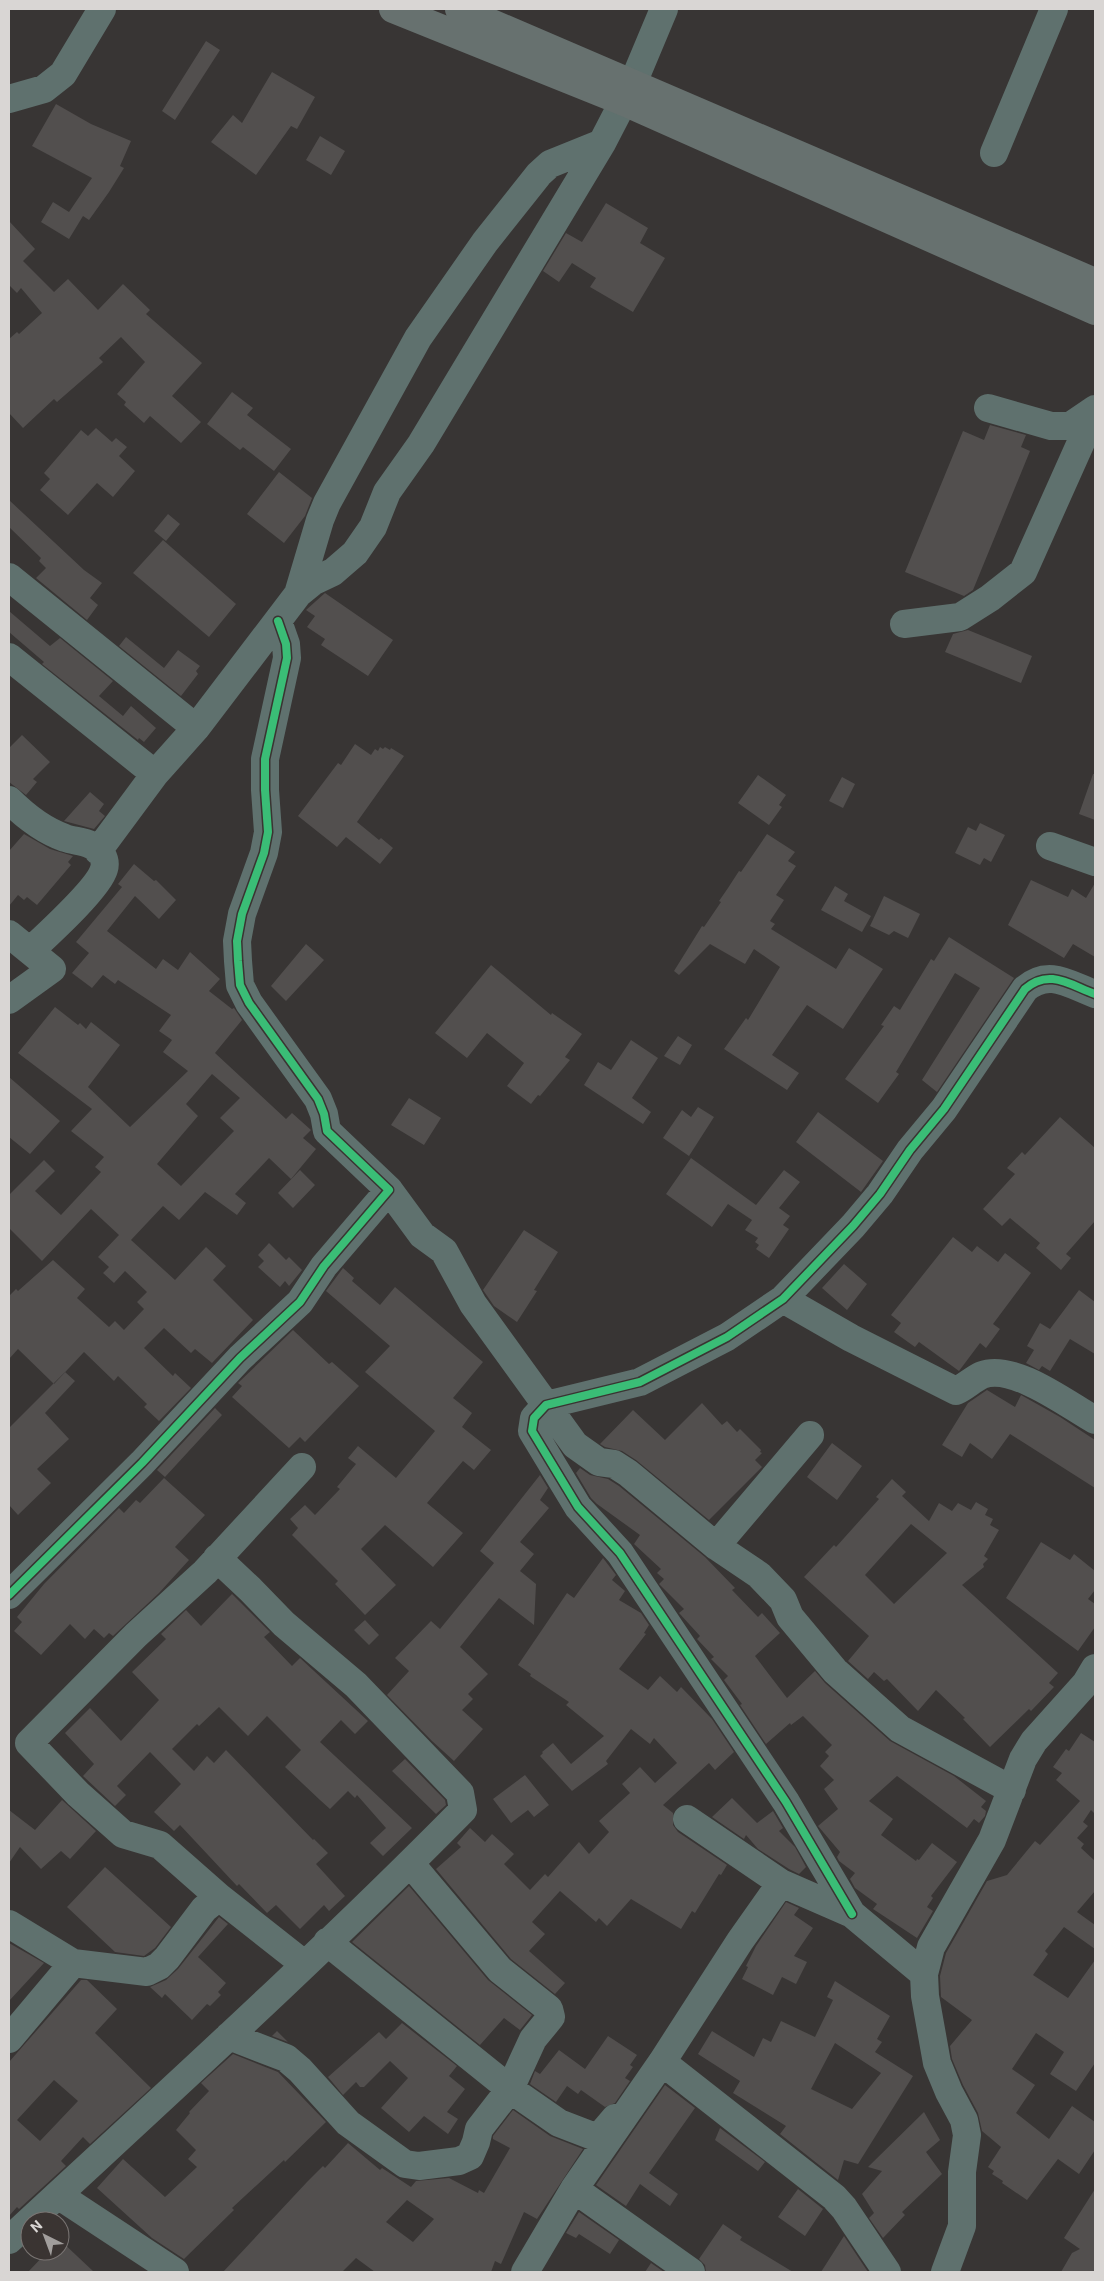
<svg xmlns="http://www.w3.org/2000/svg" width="1104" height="2281" font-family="Roboto,sans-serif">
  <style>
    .building { fill: #524f4e; fill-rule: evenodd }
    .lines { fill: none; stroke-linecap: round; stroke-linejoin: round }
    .minor { stroke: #5f716e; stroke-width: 28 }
    .highway { stroke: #67716f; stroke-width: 28 }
    .cycleway-casing { stroke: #3a3432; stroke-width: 11 }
    .cycleway { stroke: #3abd76; stroke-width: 8 }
  </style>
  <rect width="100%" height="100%" fill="#383534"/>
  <!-- building -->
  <path class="building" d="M206,41L220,50L175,120L162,111Z
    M272,72L315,97L297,129L291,126L256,175L211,142L233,115L242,123Z
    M56,104L91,124L131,141L120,166L124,168L109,192L89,220L83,216L69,239L41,222L53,202L69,212L92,178L32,146Z
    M320,136L345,151L331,175L306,160Z
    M606,203L648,228L640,243L665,258L633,312L590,287L596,278L572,263L559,282L543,271L566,233L582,242Z
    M9,221L35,249L23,261L54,292L68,279L98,310L123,284L150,310L146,314L202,363L172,396L201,422L181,443L150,416L144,423L124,405L126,402L117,394L145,362L121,337L99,358L103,362L57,402L54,399L23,428L9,413V339L17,332L19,334L42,313L21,288L17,293L9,285Z
    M232,392L253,408L247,415L291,449L274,471L243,447L240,450L207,424Z
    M990,425L1026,435L1021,447L1030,451L973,590L964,596L905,572L963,431L984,440Z
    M96,428L112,442L116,438L127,447L119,456L135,471L113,497L97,483L68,515L40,490L50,479L44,473L81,430L88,436Z
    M279,472L312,498L305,516L284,543L247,514Z
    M9,500L84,570L102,583L90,598L98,605L87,620L36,578L46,568L39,561L41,558L9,527Z
    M168,514L180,524L166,541L154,531Z
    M163,540L236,604L209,637L133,573Z
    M325,593L393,640L368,676L321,645L325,639L307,627L315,616L306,610Z
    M9,611L50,646L60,638L113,681L99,696L123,716L131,706L156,728L144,742L139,738L138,740L42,664L44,662L9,632Z
    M968,630L1032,656L1021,683L945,652L953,634Z
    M126,637L164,668L178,650L200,666L196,671L198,674L181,696L119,646Z
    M22,735L50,762L33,779L37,782L26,795L9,782V748Z
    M355,744L371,755L375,749L378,751L380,747L383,749L385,747L390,750L391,748L404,756L357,822L379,840L381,838L393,848L380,864L346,837L337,847L298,816L338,763L341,765Z
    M1093,774H1095V820L1079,814Z
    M758,775L786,795L779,805L782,807L769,825L738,803Z
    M842,777L855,784L843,808L829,801Z
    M90,792L104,804L99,811L105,816L94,829L64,821Z
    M980,823L1005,835L991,862L984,858L980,865L955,853L968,827L976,831Z
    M24,834L50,849L73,856L68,862L71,865L37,905L27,897L24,900L18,895L9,906V851Z
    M767,834L795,852L788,861L796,866L776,895L784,900L770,921L775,924L771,929L836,969L849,948L883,969L843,1029L807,1005L772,1055L799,1073L787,1090L724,1049L746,1018L748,1020L780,967L754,949L745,964L710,944L679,975L674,971L702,926L704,927L721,902L719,901L728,888L739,871L741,872Z
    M134,864L154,881L156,880L176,900L159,919L135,896L107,931L156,969L163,959L178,970L190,952L220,979L209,991L232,1009L234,1008L242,1020L215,1053L286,1119L292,1113L311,1130L303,1138L316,1149L291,1179L269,1158L235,1194L246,1203L237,1215L205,1192L179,1220L163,1206L131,1240L175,1280L206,1247L226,1266L213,1280L253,1320L212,1363L195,1349L191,1353L164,1328L144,1348L173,1376L175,1373L191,1388L159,1421L144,1407L147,1404L118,1376L114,1381L84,1352L54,1384L18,1349L9,1359V1296L16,1289L18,1291L53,1260L85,1289L77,1298L109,1327L115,1321L124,1330L144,1309L137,1302L147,1292L125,1271L114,1283L103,1273L109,1267L98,1257L119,1235L91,1209L42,1261L9,1228V1195L44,1160L55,1171L35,1191L61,1215L101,1172L95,1167L104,1157L71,1131L92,1109L18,1053L55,1007L78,1025L80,1023L86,1029L91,1022L120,1045L88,1087L130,1127L188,1071L163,1052L172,1040L159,1031L171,1015L118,980L115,984L103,975L92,988L72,973L89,953L76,942L122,887L118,884ZM212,1074L240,1098L220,1118L234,1131L181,1186L157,1164L198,1116L186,1104Z
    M1031,880L1068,897L1072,889L1086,898L1095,883V957L1073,944L1064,958L1008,925Z
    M835,886L848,894L844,901L871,916L862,932L821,910Z
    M884,896L920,914L908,938L894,931L889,935L870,926Z
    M949,937L1014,978L937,1092L922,1080L980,988L955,973L896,1072L899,1074L878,1103L845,1079L884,1026L881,1025L894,1006L900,1010L931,959L934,961Z
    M306,944L324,960L286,1001L271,986Z
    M491,965L551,1015L552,1013L582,1034L565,1057L570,1060L540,1096L538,1095L531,1104L507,1086L524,1063L487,1033L467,1058L435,1033Z
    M678,1036L692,1045L680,1065L664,1056Z
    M631,1040L658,1058L632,1098L651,1112L643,1124L584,1085L598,1062L611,1070Z
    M9,1077L60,1121L30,1154L9,1137Z
    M409,1098L441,1118L424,1145L391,1125Z
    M698,1107L714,1117L689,1156L663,1138L682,1110L691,1117Z
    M818,1112L883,1161L861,1192L796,1142Z
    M1060,1117L1095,1148V1221L1066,1254L1071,1258L1061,1270L1036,1248L1040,1243L1010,1218L1002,1226L983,1209L1015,1174L1007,1168L1022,1152L1025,1155Z
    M691,1158L756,1205L784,1170L800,1182L779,1208L790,1216L783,1225L789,1229L769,1258L756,1249L759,1245L755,1242L758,1238L745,1230L752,1220L728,1204L712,1227L666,1194Z
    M300,1170L315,1185L293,1208L278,1193Z
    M524,1230L558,1252L534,1290L537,1291L517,1322L494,1306L483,1290Z
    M953,1237L972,1252L977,1246L998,1262L1005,1253L1031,1273L993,1324L1000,1329L986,1348L980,1343L959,1371L919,1342L915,1347L894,1332L901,1323L891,1315Z
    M269,1243L286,1260L289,1257L302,1270L289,1286L285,1281L280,1287L258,1267L264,1261L258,1255Z
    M844,1264L867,1284L847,1310L822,1288Z
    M343,1268L354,1278L352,1281L380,1305L395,1287L483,1362L453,1398L472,1413L462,1427L491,1450L474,1470L463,1461L427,1503L463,1533L433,1567L385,1525L361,1549L396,1585L365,1615L335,1584L338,1581L292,1535L298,1528L290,1519L305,1505L315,1515L340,1489L337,1487L356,1464L348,1458L358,1446L396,1478L435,1431L365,1372L390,1346L326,1291Z
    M1079,1290L1095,1302V1354L1070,1339L1050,1371L1042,1366L1039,1370L1026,1363L1034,1350L1027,1346L1040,1323L1050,1329Z
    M293,1330L329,1364L332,1362L359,1386L305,1442L300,1437L289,1448L232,1397L242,1386L238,1383Z
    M65,1372L75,1381L45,1413L69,1439L37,1469L51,1483L18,1515L9,1505V1428Z
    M987,1390L1015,1407L1021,1395L1060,1417L1095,1440V1488L1010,1434L992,1459L970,1443L962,1457L942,1445L968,1403Z
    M702,1403L722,1425L727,1421L737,1432L740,1429L761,1450L760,1452L762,1453L755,1460L762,1467L709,1520L636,1460L622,1451L605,1447L600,1444L633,1410L665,1440Z
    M215,1408L222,1415L165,1477L157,1470Z
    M832,1443L862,1466L837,1500L807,1477Z
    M580,1468L590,1475L608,1479L619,1486L705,1557L735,1588L732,1590L758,1617L762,1613L780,1633L755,1656L787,1698L815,1671L825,1683L890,1741L954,1776L986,1801L981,1807L986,1811L985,1816L979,1823L974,1819L967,1828L897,1776L869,1801L893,1819L881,1835L916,1861L917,1859L919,1860L932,1843L957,1862L931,1896L933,1898L927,1907L933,1911L917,1938L873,1909L877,1904L855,1888L850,1879L855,1873L839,1861L837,1857L840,1852L818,1826L838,1809L824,1789L834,1780L820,1766L829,1756L825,1752L832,1745L803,1716L791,1725L790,1723L766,1744L740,1705L742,1704L724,1680L728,1676L711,1659L714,1657L697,1639L700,1636L679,1613L684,1609L659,1584L664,1579L657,1573L661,1569L634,1544L640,1535L597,1504L591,1498L576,1473Z
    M540,1475L548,1488L540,1500L549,1508L520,1542L534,1554L520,1571L536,1584L534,1625L499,1598L460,1647L488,1674L468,1694L473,1699L462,1710L483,1729L454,1761L432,1741L387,1695L409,1671L395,1658L431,1621L440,1629L494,1563L480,1551Z
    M164,1478L205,1515L175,1547L189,1560L159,1593L113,1636L109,1633L104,1638L94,1629L85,1639L70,1624L41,1655L14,1631L22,1622L17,1617L44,1584L119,1508L124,1513L136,1500L140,1503Z
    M892,1479L906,1492L902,1496L929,1521L939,1503L952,1511L958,1503L971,1510L976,1502L988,1509L985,1515L993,1519L990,1525L999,1530L984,1556L988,1559L983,1564L984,1567L962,1585L1058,1673L1049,1683L1054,1687L1031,1711L1029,1709L990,1747L963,1719L965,1718L936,1690L918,1711L887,1679L884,1681L874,1672L868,1679L848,1661L869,1636L804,1577L834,1545L836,1547L879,1499L876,1497ZM911,1524L947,1553L894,1604L865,1575Z
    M1041,1542L1070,1560L1074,1554L1095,1571V1590L1088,1599L1095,1604V1627L1078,1651L1006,1598Z
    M603,1558L616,1575L612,1580L625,1591L619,1600L641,1613L649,1625L644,1633L646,1634L619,1669L648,1690L660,1676L677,1692L681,1687L712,1719L734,1752L715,1770L709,1763L663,1805L673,1813V1825L678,1832L727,1865L721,1875L719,1874L695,1913L692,1911L681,1929L631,1899L607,1926L599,1918L596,1922L560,1891L532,1922L545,1934L529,1951L565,1983L555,1994L511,1959L436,1869L461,1847L457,1843L470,1828L485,1842L492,1834L514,1854L504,1864L530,1890L545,1874L548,1877L579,1842L589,1854L609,1832L599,1821L630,1793L622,1784L640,1767L655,1783L677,1763L654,1738L650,1744L631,1729L606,1761L608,1764L572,1791L540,1756L543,1753L542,1752L553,1743L571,1764L604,1736L566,1705L569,1702L530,1676L531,1674L518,1665L567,1593L574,1598Z
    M232,1594L270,1632L264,1637L292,1666L300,1658L368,1721L355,1734L341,1720L320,1742L412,1828L383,1856L370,1843L386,1828L357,1795L355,1798L348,1791L330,1809L320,1800L285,1767L301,1750L267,1716L248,1736L219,1707L199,1726L197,1724L172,1749L194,1771L207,1756L214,1763L226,1750L313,1840L314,1839L328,1853L316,1864L345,1896L329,1911L324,1905L300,1929L276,1905L267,1913L239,1884L237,1886L180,1825L174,1831L154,1812L181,1784L150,1752L117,1786L126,1795L115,1806L83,1776L94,1764L65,1733L90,1708L121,1741L159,1700L132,1672L166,1639L161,1634L186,1610L201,1626Z
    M365,1620L379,1635L369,1645L354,1630Z
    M1081,1733L1095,1742V1814L1091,1810L1083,1822L1088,1826L1077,1838L1084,1844L1081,1848L1095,1861V1891L1077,1912L1095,1925V1949L1064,1927L1045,1951L1048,1954L1033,1975L1068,1998L1095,1960V2063L1076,2091L1050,2074L1064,2052L1036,2033L1012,2069L1035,2085L1016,2113L1049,2139L1072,2106L1095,2122V2150L1079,2174L1058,2159L1027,2200L1002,2183L1003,2181L992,2174L994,2171L988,2167L1001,2147L982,2131L978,2113L963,2085L952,2059L950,2046L972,2020L941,1997L940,1976L946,1953L987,1881L1007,1875L1035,1841L1040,1845L1080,1801L1056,1780L1062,1773L1053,1767L1066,1749L1069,1751Z
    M405,1759L445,1800L446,1805L436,1814L392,1771Z
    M525,1775L549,1805L534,1817L528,1810L511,1823L493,1799Z
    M732,1798L757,1823L773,1811L783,1828L779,1831L795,1847L806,1867L799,1874L789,1869L758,1849L746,1835L744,1839L712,1817Z
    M62,1800L96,1831L70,1859L61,1851L41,1869L20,1847L9,1863V1810L35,1830Z
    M105,1867L171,1927L155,1948L144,1956L115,1952L67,1907Z
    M409,1886L488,1980L532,2015L520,2030L504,2018L480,2045L352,1942Z
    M786,1902L799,1908L794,1915L813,1928L794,1956L807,1962L796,1984L782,1977L773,1995L742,1979L748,1967L746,1966L756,1946Z
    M219,1917L228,1924L198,1957L226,1983L218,1992L221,1995L210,2006L207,2004L192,2020L165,1994L162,1998L150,1987L166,1980L178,1969Z
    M9,1943L44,1963L9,2001Z
    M81,1980H87L117,2009L95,2033L151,2088L90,2144L83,2137L61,2161L66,2166L19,2209L17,2207L9,2216V2062ZM54,2080L78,2101L40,2141L17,2120Z
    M835,1981L890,2016L877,2039L882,2042L875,2052L913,2076L858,2164L844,2160L838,2180L780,2134L786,2126L733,2093L740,2081L698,2054L712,2031L754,2057L763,2038L771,2042L781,2021L815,2037L833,2000L827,1997ZM835,2043L881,2073L852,2109L811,2089Z
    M402,2023L457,2066L449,2076L465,2089L447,2112L458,2119L448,2134L424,2116L409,2132L381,2108L408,2078L390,2061L364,2087H360L356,2082L343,2095L328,2077L379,2032L386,2039Z
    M277,2031L288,2042L272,2036Z
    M608,2036L637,2055L630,2065L633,2067L625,2078L630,2081L615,2103L605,2107L581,2090L578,2094L567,2086L556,2102L530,2084L535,2071L540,2074L559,2050L585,2069Z
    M233,2054L278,2072L326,2122L285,2162L284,2160L232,2208L234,2210L184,2259L152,2238L97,2188L123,2159L165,2197L197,2167L188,2159L196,2150L176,2130L190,2113L189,2112L209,2091L201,2083Z
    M665,2085L695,2108L649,2173L678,2194L670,2206L640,2184L626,2206L596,2185Z
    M513,2110L550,2136L583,2149L537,2219L524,2212L501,2264L495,2261L491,2272H375L356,2258L342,2272H223L307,2182L323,2166L325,2168L348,2143L380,2170L382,2168L411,2187L416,2181L449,2178L478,2193L479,2190L484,2193L510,2148L493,2139V2136ZM407,2200L434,2219L413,2242L386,2222Z
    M924,2112L940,2140L926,2152L942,2174L902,2212L905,2215L883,2238L869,2218L874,2213L862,2194L882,2171L868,2167Z
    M720,2128L765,2162L758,2171L715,2140Z
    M798,2189L823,2209L805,2236L778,2217Z
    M1095,2189V2272H1061L1072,2253L1080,2249L1064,2238Z
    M579,2212L619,2240L610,2254L579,2234L576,2238L566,2233Z
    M723,2224L742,2237L740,2240L793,2272H706L705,2265L699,2259Z
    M844,2236L868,2272H821Z
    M60,2240L94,2272H28L48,2251H60Z
    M651,2263L664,2272H645Z"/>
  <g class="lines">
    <!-- minor -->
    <path class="minor" d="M9,99L44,89L63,74L102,9
      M994,153L1054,9
      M988,408L1051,426H1070L1095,409
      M9,577L196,728
      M298,594L320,520L327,503L418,338L485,242L539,174L550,164L602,143
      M904,624L960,617L990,598L1023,572L1095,411
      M9,657L155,774
      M9,800C25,816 42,830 65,838C73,841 83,841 91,845C100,849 107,859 104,869C99,888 47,935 30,951
      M1050,846L1095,862
      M98,851L155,774L196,728L298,594L314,581L333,572L355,553L373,527L387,492L421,444L602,143L633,83L664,9
      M9,934L52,969L9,1000
      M389,1190L422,1235L444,1251L473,1304L575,1445L599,1462L614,1464L628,1473L716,1546L759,1575L783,1600L790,1617L835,1671L900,1729L1012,1790
      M783,1299L851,1338L956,1391C965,1387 973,1379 982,1375C1014,1363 1068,1405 1095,1420
      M302,1467L205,1572L136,1635L29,1743L78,1794L123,1834L160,1845L219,1897L304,1964
      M716,1546L810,1435
      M9,1595L142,1463L240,1358L300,1302L324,1266L389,1190L327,1131L324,1114L318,1099L249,1003L240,985L238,961L237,941L242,914L264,853L268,832L265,790V759L287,658L286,644L278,621
      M687,1819L781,1883L852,1914L924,1974
      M410,1863L500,1970L549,2009L551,2017L533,2039L510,2089L559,2123L598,2138L615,2118
      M852,1914L786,1802L620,1553L578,1507L532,1431L534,1418L546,1405L640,1382L727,1337L783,1299L853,1226L880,1194L910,1150L944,1109L1025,989C1049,968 1070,985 1095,994
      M9,1924L73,1963L147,1972L159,1966L167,1958L204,1909L219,1897
      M229,2036L286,2058L300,2070L348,2123L405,2164L419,2166L459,2161L470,2156L476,2142L479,2129L510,2089L327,1942
      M9,2039L73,1963
      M662,2062L834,2197L844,2208L887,2272
      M574,2189L691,2272
      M58,2195L175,2272
      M9,2240C162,2098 317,1958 463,1810L460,1793L356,1685L284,1624L250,1589L217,1558
      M525,2272L574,2189L662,2062L740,1941L781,1883
      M945,2272L962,2226V2172L967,2135L964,2120L949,2092L937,2063L925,1996L924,1974L931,1947L992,1840L1023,1759L1034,1741L1086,1683L1095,1668"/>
    <!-- highway -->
    <path class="highway" d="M393,9L624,102L1095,311
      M459,9L1095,282"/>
    <!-- cycleway casing -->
    <g class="cycleway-casing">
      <path id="cycleway" d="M9,1595L142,1463L240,1358L300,1302L324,1266L389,1190L327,1131L324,1114L318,1099L249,1003L240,985L238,961L237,941L242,914L264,853L268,832L265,790V759L287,658L286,644L278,621
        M852,1914L786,1802L620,1553L578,1507L532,1431L534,1418L546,1405L640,1382L727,1337L783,1299L853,1226L880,1194L910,1150L944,1109L1025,989C1049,968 1070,985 1095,994"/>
    </g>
    <!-- cycleway -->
    <use href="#cycleway" class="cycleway"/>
  </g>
  <!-- border -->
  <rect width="1104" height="2281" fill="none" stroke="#d9d6d4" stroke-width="20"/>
  <!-- north arrow -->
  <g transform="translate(45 2236) rotate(318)"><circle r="24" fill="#3a3432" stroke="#7a7573"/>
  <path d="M0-4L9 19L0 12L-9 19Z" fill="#a19e9c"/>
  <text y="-8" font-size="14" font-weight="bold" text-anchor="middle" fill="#d9d6d4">N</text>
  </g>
</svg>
